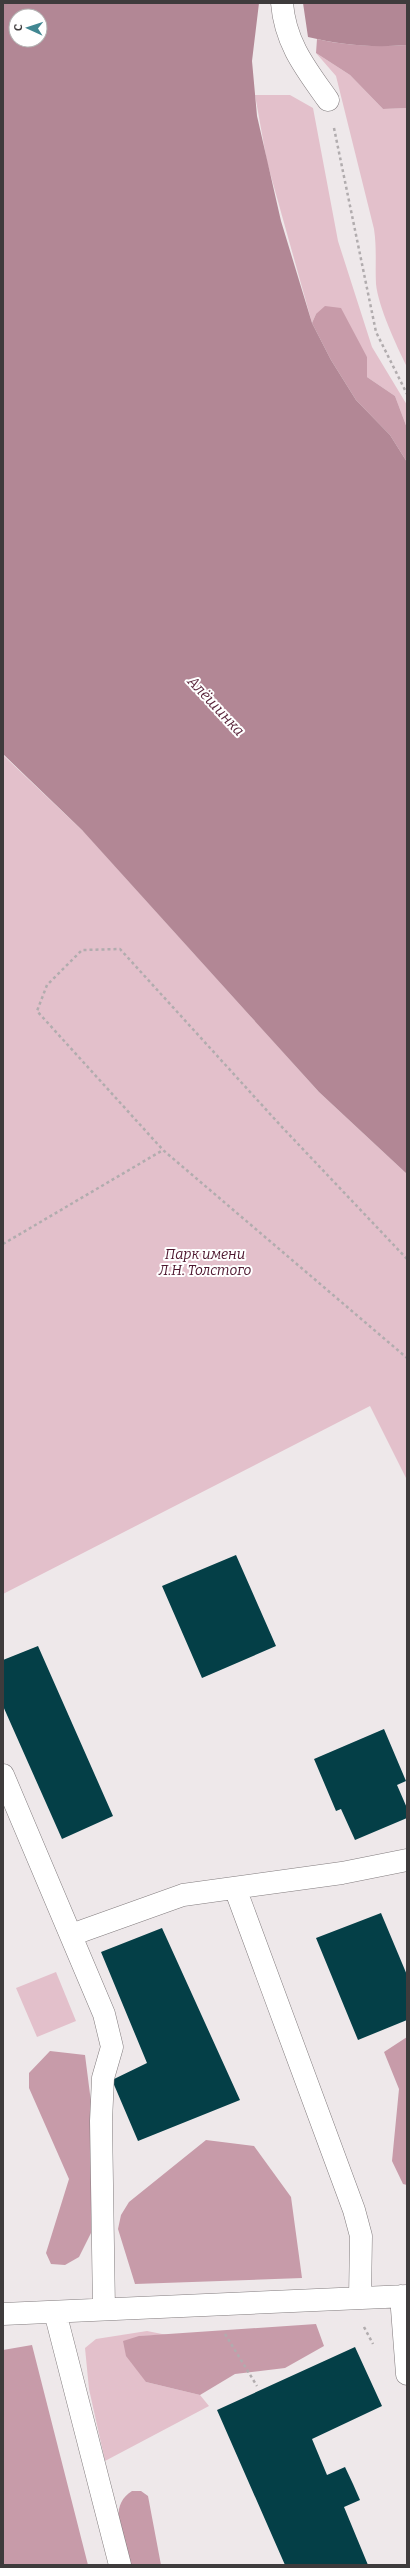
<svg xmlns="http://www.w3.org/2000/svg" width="410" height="2568" font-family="Bitter,serif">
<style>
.green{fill:#e3c0cb}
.forest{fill:#c79ba9}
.water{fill:#b28795;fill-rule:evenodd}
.building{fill:#043f47}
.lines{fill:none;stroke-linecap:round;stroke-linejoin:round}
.minor-casing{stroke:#827c7e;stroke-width:23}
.path{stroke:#b1acae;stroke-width:2.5;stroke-dasharray:3 3;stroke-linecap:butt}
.minor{stroke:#fff;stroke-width:22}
.labels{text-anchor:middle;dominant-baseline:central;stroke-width:4;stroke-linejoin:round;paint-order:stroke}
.park-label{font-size:14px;font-style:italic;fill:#4d162e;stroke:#fff}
.water-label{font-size:15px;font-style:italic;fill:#561f36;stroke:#fff}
</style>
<rect width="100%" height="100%" fill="#eee8ea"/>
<path class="green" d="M316,53L350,75L383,109L407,108V367C397,347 378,306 376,284C375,265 377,249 374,229L336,76Z
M255,95H290L313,108L338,241L372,347L407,405V428L395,396L367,377V357L316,314L312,323L267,162Z
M3,755L85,833L319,1092L407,1174V1480L370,1406L3,1594Z
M56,1972L76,2021L37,2037L16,1988Z
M147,2331L167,2335L139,2336L146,2382L200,2395L209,2406L105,2461L89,2389L85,2348L96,2339Z"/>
<path class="forest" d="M317,39C347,46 377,47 407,45V108L383,109L350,75L316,53Z
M325,306L341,308L367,357V377L395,396L407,428V462L390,435L356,400L331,360L312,323L316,314Z
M407,2037V2185L403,2184L392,2161L399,2089L384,2052Z
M50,2051L85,2055L91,2102V2233L79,2257L65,2265L51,2264L46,2253L69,2179L29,2088V2073Z
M206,2140L254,2146L291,2197L302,2278L135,2284L118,2229L121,2215L129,2202Z
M316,2324L324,2346L285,2368L235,2374L200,2395L146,2382L126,2356L123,2341L139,2336Z
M32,2345L88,2565H3V2350Z
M132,2491H141L148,2496L161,2565H131C124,2541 106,2507 132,2491Z"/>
<path class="water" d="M3,3H259L252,61L257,116L281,221L312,323L331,360L356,400L390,435L407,462V1174L319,1092L82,830L3,754ZM16,16H40V40H16Z
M303,3H407V45C373,48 341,45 308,37Z"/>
<path class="building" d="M236,1555L276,1646L202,1678L162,1586Z
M38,1646L113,1816L62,1839L3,1706V1660Z
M384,1729L406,1781L397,1785L407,1808V1818L355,1840L341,1809L336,1811L314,1759Z
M381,1913L407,1975V2020L358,2040L316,1938Z
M162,1928L240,2100L138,2141L112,2080L147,2063L101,1952Z
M355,2347L382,2406L312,2439L327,2475L345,2467L353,2484L360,2500L344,2507L368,2565H285L217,2410Z"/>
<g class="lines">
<g class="minor-casing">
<path id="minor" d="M282,3C285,43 306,69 328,100
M3,1775L104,2014L112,2047L103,2078L101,2121L104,2309
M235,1888L354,2210L361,2236L360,2298
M71,1935L183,1895L342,1873L407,1860
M401,2296L407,2374
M55,2312L120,2565
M3,2314L407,2296"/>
</g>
<path class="path" d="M334,128L376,332L407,394
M3,1244L163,1150
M407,1259L281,1126L120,949L82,950L47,985L37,1011L163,1150L407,1358
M364,2327L373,2344
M225,2334L257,2386"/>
<use href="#minor" class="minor"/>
</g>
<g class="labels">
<g class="park-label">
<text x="205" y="1254">Парк имени<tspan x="205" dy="16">Л.Н. Толстого</tspan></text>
</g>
<g class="water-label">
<text transform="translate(216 706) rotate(47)">Алёшинка</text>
</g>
</g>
<rect width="410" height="2568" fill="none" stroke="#3e3b3c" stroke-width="8"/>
<g transform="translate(28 28) rotate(273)"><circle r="19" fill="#ffffff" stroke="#b2b1b1"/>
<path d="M0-3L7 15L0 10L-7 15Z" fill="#418792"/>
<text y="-6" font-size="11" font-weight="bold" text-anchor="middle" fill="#3e3b3c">С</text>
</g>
</svg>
